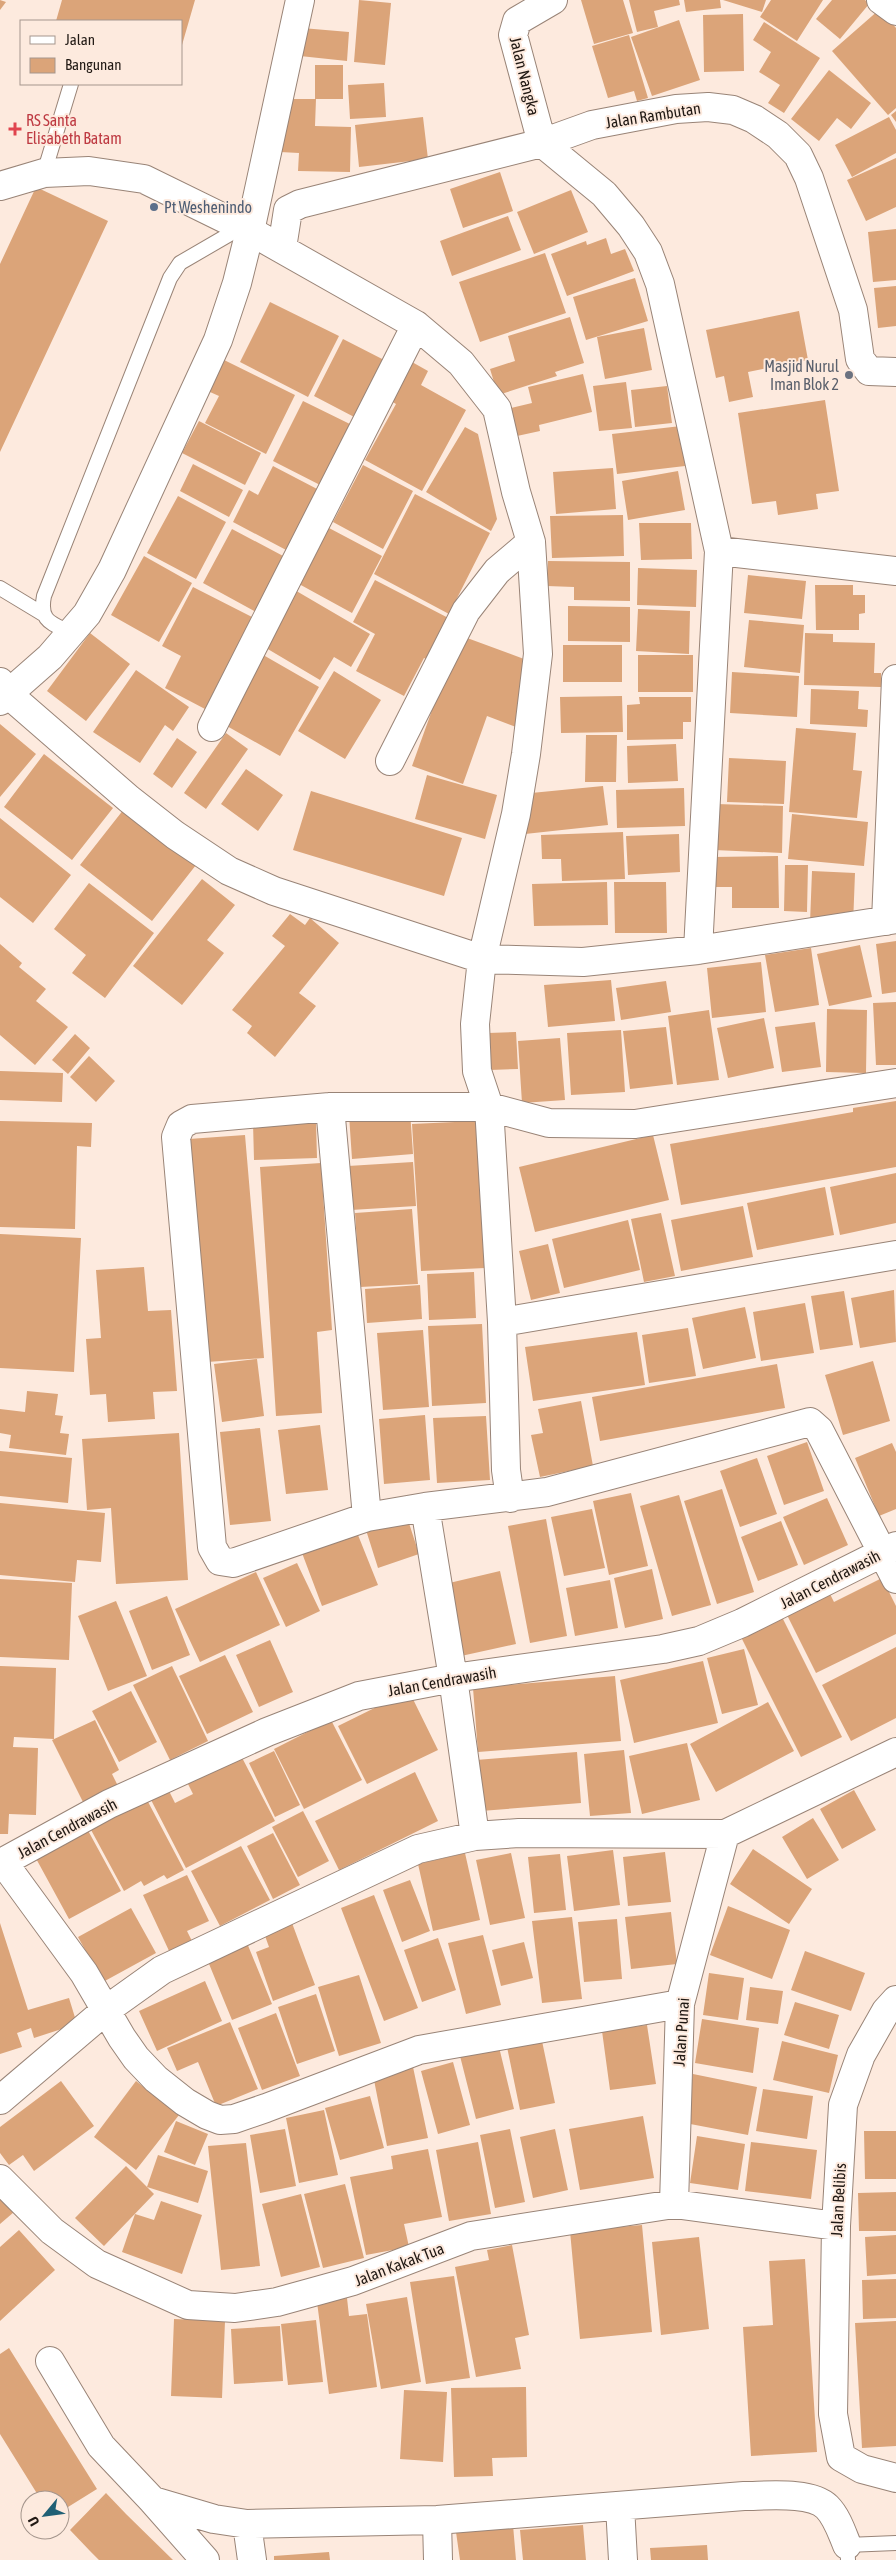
<svg xmlns="http://www.w3.org/2000/svg" width="896" height="2560" font-family="'Asap Condensed',sans-serif">
<style>
.building{fill:#dba479}
.lines{fill:none;stroke-linecap:round;stroke-linejoin:round}
.lane-casing{stroke:#998477;stroke-width:16}
.street-casing{stroke:#998477;stroke-width:30}
.secondary-casing{stroke:#998477;stroke-width:30}
.lane{stroke:#fff;stroke-width:14}
.street{stroke:#fff;stroke-width:28}
.secondary{stroke:#fff;stroke-width:28}
.health-dot{fill:#e0444e;stroke:#fdeade;stroke-width:2}
.service-dot{fill:#5c6f8a;stroke:#fdeade;stroke-width:2}
.worship-dot{fill:#6b7280;stroke:#fdeade;stroke-width:2}
.labels{text-anchor:middle;dominant-baseline:central;stroke-width:4;stroke-linejoin:round;paint-order:stroke}
.street-label{font-size:16px;fill:#211914;stroke:#fdeade}
.health-label{font-size:16px;fill:#be3a42;stroke:#fdeade;text-anchor:start}
.service-label{font-size:16px;fill:#4e5e75;stroke:#fdeade;text-anchor:start}
.worship-label{font-size:16px;fill:#5b616d;stroke:#fdeade;text-anchor:end}
</style>
<rect width="100%" height="100%" fill="#fdeade"/>
<path class="building" d="M0,0L6,2L0,10Z
M62,0H195L182,45L181,21H56Z
M359,0L391,3L385,65L354,62Z
M581,0H623L633,33L594,44Z
M629,0H679L680,5L654,11L658,27L637,32Z
M684,0H720L721,8L686,12Z
M723,0H766L762,12Z
M771,0H823L797,41L760,17Z
M832,0H865L869,4L840,39L816,19Z
M880,9L896,28V108L888,115L832,51Z
M743,14L744,71L704,72L703,15Z
M679,20L700,80L652,96L631,37Z
M764,22L820,58L784,113L768,103L780,85L759,72L771,52L753,40Z
M302,28L349,32L347,61L300,56Z
M629,35L648,98L637,101L634,91L608,98L592,46Z
M315,65H343V99H315Z
M829,70L871,103L851,129L837,118L819,141L791,119Z
M384,83L386,117L350,119L348,85Z
M282,99H316L315,126L351,127L350,172L298,171L299,153L280,152Z
M896,111V122L891,115Z
M423,117L428,159L359,167L355,125Z
M889,117L896,130V153L852,177L835,145Z
M896,158V207L866,221L847,180Z
M500,172L513,211L463,228L450,189Z
M36,187L108,221L0,452V264Z
M571,190L588,232L534,254L517,212Z
M508,216L521,250L452,276L440,241Z
M896,229V280L873,282L868,232Z
M606,238L611,254L625,249L634,271L567,296L551,254L586,241L587,245Z
M545,253L566,313L480,342L459,282Z
M635,278L648,321L586,340L573,297Z
M896,286V326L878,328L874,288Z
M270,302L339,336L308,397L240,362Z
M799,311L808,360L748,372L753,397L729,402L724,376L716,378L706,330Z
M570,317L584,363L555,372L557,376L498,395L490,369L515,361L508,336Z
M644,328L652,370L605,379L597,337Z
M343,339L388,362L358,419L314,396Z
M216,356L295,395L266,454L205,423L219,396L201,388Z
M412,362L428,371L421,385L466,410L422,491L365,460L396,404L391,401Z
M583,374L592,412L539,425L540,431L517,436L511,408L532,403L528,387Z
M626,382L632,428L599,431L593,386Z
M667,386L672,423L635,427L631,390Z
M825,400L839,491L816,494L818,509L778,515L776,501L752,504L738,413Z
M303,401L356,427L326,488L273,461Z
M199,421L261,453L245,485L182,453Z
M681,426L685,466L617,474L612,434Z
M465,427L478,434L497,519L491,531L426,492Z
M193,464L243,490L229,517L180,491Z
M363,465L413,491L383,549L333,522Z
M273,466L319,490L288,551L233,522L249,490L258,495Z
M613,468L616,509L556,514L553,472Z
M678,471L685,510L628,520L622,481Z
M415,494L490,533L449,614L374,574Z
M178,496L226,522L196,579L147,553Z
M623,515L624,556L552,558L550,516Z
M639,523H691L692,559L641,560Z
M329,528L382,556L352,613L299,584Z
M232,529L285,557L256,612L203,583Z
M144,556L192,583L159,642L111,615Z
M548,561L630,562V601L574,600V587L547,586Z
M638,568L697,570L696,607L637,605Z
M748,575L806,581L802,619L744,613Z
M375,580L458,623L436,664L424,658L404,696L356,671L375,634L353,622Z
M815,585H853V595H865V613L859,614V630H816Z
M193,587L252,617L205,709L165,688L181,656L162,646Z
M293,589L370,634L351,667L334,657L320,680L261,645Z
M568,606L630,607V642L568,641Z
M638,609L690,611L689,654L636,651Z
M749,620L804,625L800,673L744,667Z
M90,633L130,664L86,721L47,691Z
M805,633L833,634V642L875,643L874,673H881V687L804,685Z
M459,635L524,659L516,727L487,716L463,784L412,766Z
M563,645H622V682H563Z
M258,652L319,687L280,756L218,721Z
M638,655H693V692H638Z
M136,670L189,707L173,731L165,725L140,763L93,732Z
M334,671L381,700L345,759L298,731Z
M732,672L799,676L797,717L730,713Z
M811,689L859,691L858,709L868,710L867,727L810,724Z
M622,696L623,732L561,733L560,697Z
M639,697H691V722H683V739L627,740V705L640,704Z
M0,724L36,754L0,797Z
M796,728L856,733L853,770L862,771L857,818L789,812Z
M226,733L248,749L206,809L184,793Z
M586,735H617L616,782H585Z
M177,738L197,752L172,788L153,774Z
M676,744L678,781L628,783L627,746Z
M44,754L113,808L72,860L4,807Z
M729,758L786,761L784,804L727,802Z
M246,769L283,795L258,831L221,804Z
M427,775L497,795L485,839L415,819Z
M603,786L608,825L525,834L521,794Z
M684,788L685,826L617,828L616,790Z
M311,791L462,838L444,896L293,850Z
M716,804L783,806L782,853L714,850Z
M124,809L196,865L152,921L80,865Z
M792,814L868,822L864,866L788,859Z
M0,818L71,875L33,923L0,897Z
M623,832L625,879L562,881L561,859H542L541,835Z
M679,834L680,872L628,875L626,836Z
M778,856L779,908H732V887H713V857Z
M785,865H808L807,912L784,911Z
M812,871L855,873L853,925L810,923Z
M202,879L235,905L207,940L224,953L182,1005L133,966Z
M607,882L608,925L534,926L532,884Z
M614,882H666L667,933H615Z
M89,883L154,933L105,998L72,973L86,955L54,929Z
M290,914L305,925L310,918L339,943L299,993L316,1006L275,1057L247,1033L252,1026L232,1010L285,946L272,936Z
M896,941V992L882,994L876,944Z
M0,944L22,963L19,967L46,989L36,1001L68,1027L35,1065L0,1035Z
M860,945L872,997L829,1006L817,954Z
M811,948L819,1005L775,1012L765,955Z
M761,962L766,1012L712,1018L707,968Z
M611,980L615,1021L548,1027L544,985Z
M666,981L671,1012L621,1020L616,988Z
M896,1002V1065H876L873,1003Z
M827,1009L867,1010L866,1073L826,1072Z
M709,1010L719,1080L677,1085L668,1016Z
M764,1018L774,1068L728,1078L717,1028Z
M815,1022L821,1067L782,1072L775,1027Z
M666,1027L673,1084L630,1089L623,1031Z
M621,1030L625,1092L571,1095L567,1033Z
M516,1032L518,1069L490,1070L488,1033Z
M75,1034L90,1048L68,1074L52,1060Z
M560,1038L565,1100L522,1103L518,1041Z
M89,1056L115,1081L96,1102L70,1077Z
M0,1071L63,1073L62,1102L0,1100Z
M896,1101V1167L681,1205L670,1144L853,1112V1108Z
M410,1111L413,1154L352,1159L349,1115Z
M0,1121L92,1123L91,1147L77,1146L75,1229L0,1227Z
M476,1121L485,1268L421,1271L412,1124Z
M316,1122L317,1158L254,1160L253,1123Z
M245,1135L264,1358L207,1362L189,1139Z
M653,1135L669,1200L535,1232L519,1167Z
M413,1162L416,1206L351,1210L348,1166Z
M321,1163L332,1330L317,1332L322,1413L276,1416L260,1167Z
M896,1173V1223L840,1235L830,1187Z
M825,1187L834,1235L757,1250L747,1203Z
M743,1206L753,1257L681,1271L671,1220Z
M412,1209L418,1284L360,1287L355,1213Z
M661,1213L675,1276L644,1282L631,1219Z
M628,1220L640,1270L564,1288L552,1239Z
M0,1234L81,1238L74,1372L0,1368Z
M548,1244L560,1293L531,1300L519,1251Z
M144,1267L148,1311L171,1310L177,1391L153,1392L155,1419L108,1422L106,1394L90,1395L86,1339L101,1338L96,1270Z
M474,1272L476,1318L429,1320L427,1274Z
M420,1285L422,1319L367,1323L365,1289Z
M894,1290L896,1342L860,1348L851,1298Z
M844,1291L853,1345L820,1350L811,1296Z
M805,1303L814,1353L761,1361L753,1312Z
M745,1307L756,1358L703,1369L692,1318Z
M482,1324L486,1403L432,1406L428,1326Z
M688,1328L696,1376L649,1383L642,1335Z
M423,1330L429,1407L383,1410L377,1333Z
M637,1332L645,1385L533,1401L525,1347Z
M257,1359L264,1416L222,1422L214,1364Z
M873,1361L890,1421L843,1435L825,1375Z
M777,1364L785,1408L600,1441L592,1397Z
M27,1391L58,1394L55,1415L63,1416L60,1433L69,1434L66,1455L9,1448L11,1435L0,1433V1409L25,1412Z
M581,1401L593,1466L540,1477L531,1435L543,1433L538,1409Z
M425,1415L430,1480L384,1484L379,1419Z
M486,1416L490,1480L437,1483L433,1418Z
M320,1425L328,1490L286,1494L278,1430Z
M260,1428L271,1521L230,1525L220,1432Z
M179,1433L188,1580L116,1584L111,1508L87,1510L82,1439Z
M807,1442L824,1491L784,1505L767,1456Z
M892,1443L896,1452V1509L879,1516L855,1458Z
M0,1451L72,1458L68,1503L0,1496Z
M757,1458L777,1514L740,1527L720,1471Z
M722,1489L754,1592L717,1604L684,1501Z
M631,1493L648,1566L609,1575L593,1501Z
M679,1495L711,1605L672,1616L640,1506Z
M827,1498L848,1545L804,1565L783,1517Z
M0,1503L105,1513L101,1562L77,1560L75,1582L0,1575Z
M592,1509L605,1568L564,1576L551,1517Z
M407,1517L419,1554L378,1568L366,1530Z
M546,1519L567,1636L530,1643L508,1526Z
M781,1521L798,1565L758,1581L741,1537Z
M354,1525L378,1585L322,1606L299,1545Z
M297,1563L320,1611L286,1627L263,1578Z
M652,1569L663,1619L625,1628L614,1578Z
M500,1571L516,1644L461,1656L445,1584Z
M256,1572L280,1625L200,1662L175,1609Z
M882,1578L896,1606V1634L816,1673L786,1613L829,1592L834,1602Z
M0,1579L72,1583L69,1660L0,1657Z
M610,1580L618,1628L575,1636L566,1588Z
M167,1596L190,1655L152,1670L129,1611Z
M116,1601L147,1676L108,1691L78,1616Z
M780,1613L842,1737L801,1757L739,1633Z
M270,1640L293,1692L259,1707L236,1655Z
M896,1647V1718L851,1741L822,1685Z
M744,1649L758,1705L722,1714L707,1658Z
M225,1655L253,1712L207,1734L179,1676Z
M703,1661L718,1723L634,1743L620,1680Z
M0,1666L56,1668L54,1739L14,1737L13,1747L38,1748L36,1815L9,1814L8,1834H0Z
M172,1666L208,1741L170,1760L133,1685Z
M615,1676L621,1741L478,1752L473,1688Z
M131,1691L157,1742L119,1762L92,1711Z
M409,1691L438,1750L367,1784L338,1726Z
M768,1702L794,1751L716,1792L690,1744Z
M95,1720L119,1770L112,1774L118,1786L83,1802L52,1740Z
M331,1720L362,1780L304,1809L274,1749Z
M687,1743L700,1800L642,1814L629,1756Z
M237,1748L275,1821L186,1868L149,1796L167,1787L175,1803L193,1794L184,1776Z
M624,1750L631,1813L590,1816L584,1754Z
M274,1751L300,1805L275,1817L249,1763Z
M577,1752L581,1803L481,1811L476,1760Z
M415,1772L438,1821L339,1870L315,1821Z
M854,1790L876,1830L842,1849L820,1809Z
M146,1798L184,1870L167,1879L164,1875L144,1886L141,1881L124,1891L90,1828Z
M303,1811L329,1861L298,1877L272,1827Z
M813,1818L839,1860L807,1879L782,1837Z
M85,1825L121,1891L69,1919L33,1853Z
M273,1833L300,1885L273,1899L247,1846Z
M241,1846L270,1900L220,1926L191,1871Z
M753,1849L812,1889L789,1924L730,1884Z
M613,1850L620,1905L574,1911L567,1856Z
M665,1852L671,1902L628,1906L623,1857Z
M465,1853L480,1920L433,1931L418,1864Z
M511,1853L525,1918L490,1925L476,1860Z
M560,1854L566,1910L534,1913L528,1857Z
M187,1875L209,1921L187,1931L193,1943L170,1953L143,1895Z
M410,1880L430,1931L402,1942L383,1890Z
M374,1895L418,2008L384,2021L341,1908Z
M728,1906L790,1930L772,1979L710,1955Z
M131,1908L156,1953L103,1982L78,1937Z
M671,1912L677,1964L631,1969L625,1917Z
M572,1917L582,1999L542,2003L532,1921Z
M617,1919L622,1979L584,1982L578,1922Z
M0,1923L28,2010L69,1998L77,2024L34,2038L31,2028L17,2033L22,2047L0,2054Z
M292,1923L315,1985L273,2001L256,1952L269,1947L264,1933Z
M483,1935L501,2005L466,2014L448,1943Z
M438,1938L456,1990L422,2002L404,1950Z
M524,1942L533,1978L501,1986L492,1950Z
M247,1943L272,2004L232,2020L207,1959Z
M805,1951L865,1973L851,2011L791,1990Z
M709,1973L744,1978L738,2020L703,2015Z
M359,1975L381,2043L339,2056L318,1987Z
M205,1981L222,2021L157,2051L139,2011Z
M750,1987L783,1991L778,2024L746,2020Z
M316,1994L335,2051L297,2064L278,2007Z
M795,2002L839,2015L829,2049L784,2035Z
M276,2013L300,2076L262,2090L238,2028Z
M702,2019L759,2028L753,2073L695,2063Z
M230,2022L258,2089L216,2106L198,2062L177,2071L167,2048Z
M647,2025L656,2084L610,2090L602,2031Z
M542,2041L555,2103L520,2110L507,2047Z
M782,2041L838,2055L829,2093L773,2080Z
M499,2047L514,2109L476,2119L460,2056Z
M453,2062L470,2125L438,2134L421,2071Z
M413,2067L428,2138L387,2146L373,2075Z
M693,2074L757,2087L748,2135L685,2123Z
M61,2081L94,2126L34,2171L23,2155L9,2165L0,2153V2127Z
M136,2081L179,2115L136,2170L94,2137Z
M763,2089L813,2096L807,2139L756,2131Z
M370,2096L384,2148L340,2160L325,2108Z
M324,2110L338,2175L299,2183L286,2118Z
M643,2116L654,2178L580,2190L569,2129Z
M176,2121L208,2134L195,2165L164,2152Z
M285,2129L296,2186L260,2193L250,2135Z
M510,2129L525,2202L495,2208L480,2135Z
M555,2129L568,2190L533,2198L520,2137Z
M864,2131H896V2179H865Z
M697,2136L745,2144L738,2190L690,2183Z
M478,2142L491,2214L449,2221L436,2150Z
M751,2142L817,2150L811,2199L745,2191Z
M246,2143L260,2266L221,2270L208,2146Z
M428,2149L442,2217L404,2224L409,2247L366,2255L350,2177L393,2169L391,2156Z
M158,2155L208,2171L198,2203L147,2187Z
M126,2166L154,2194L104,2246L75,2218Z
M345,2184L364,2258L323,2268L304,2194Z
M896,2192V2231H859L858,2193Z
M301,2194L320,2267L281,2277L262,2204Z
M0,2197L14,2212L0,2224Z
M161,2201L202,2215L182,2274L122,2252L135,2214L154,2220Z
M642,2225L652,2332L580,2339L570,2231Z
M19,2230L55,2270L0,2321V2247Z
M896,2235V2274L867,2276L865,2237Z
M699,2237L709,2329L661,2335L652,2242Z
M512,2245L529,2335L515,2338L521,2369L476,2377L455,2267L489,2260L487,2250Z
M805,2259L817,2452L751,2456L743,2327L773,2325L769,2261Z
M454,2276L470,2378L426,2384L410,2282Z
M896,2279V2318L863,2319L862,2280Z
M407,2297L421,2382L381,2389L366,2304Z
M347,2298L349,2316L367,2314L377,2387L329,2394L317,2302Z
M174,2319L225,2321L222,2398L171,2396Z
M316,2320L323,2382L288,2385L281,2324Z
M896,2321V2446L862,2448L855,2323Z
M280,2326L283,2381L234,2384L231,2329Z
M9,2348L97,2489L60,2512V2500H41L0,2434V2354Z
M526,2387L527,2457L492,2458L493,2476L454,2477L451,2388Z
M404,2390L447,2392L443,2462L400,2459Z
M106,2493L126,2514L173,2560H99L90,2551L70,2530Z
M513,2525L516,2560H460L456,2532Z
M583,2525L586,2560H523L520,2530Z
M707,2545L708,2560H651L650,2548Z
M329,2552L330,2560H274V2556Z"/>
<g class="lines">
<g class="lane-casing">
<path id="lane" d="M44,173L71,84
M0,588L43,614
M71,633C52,623 39,622 44,596L170,278L180,263L242,227
M848,2560L847,2545L896,2543"/>
</g>
<g class="street-casing">
<path id="street" d="M881,0L896,11
M542,143L604,194L631,226L648,252L660,284L719,551L698,950
M542,143L513,35L517,21L553,0
M0,186L44,173L89,171L144,179L250,231L416,325L461,363L497,409L516,492L531,542L538,654L526,754L516,814L482,959L475,1024L477,1071L489,1107L502,1322L506,1470L510,1498
M282,248L288,210L300,204L542,143L592,125L676,109L708,107L733,110L754,119L778,135L798,155L809,178L853,310L860,359L869,371L896,372
M719,551L896,571
M0,682L16,701L129,799L175,835L229,871L274,891L482,959L583,962L698,950L896,919
M212,727L416,325
M390,761L466,611L497,571L531,542
M886,921L896,679
M896,1083L635,1124L549,1123L489,1107H330L192,1119L181,1125L176,1137L212,1547L220,1561L233,1563L367,1517L425,1507L547,1492L810,1422L819,1430L896,1579
M330,1107L367,1517
M502,1322L896,1255
M425,1507L453,1678L475,1836
M3,1862L109,1804L267,1732L359,1696L453,1678L663,1649L699,1641L742,1623L896,1546
M0,1863L3,1862L84,1973L122,2038L136,2058L156,2079L185,2102L207,2115L220,2120L234,2119L266,2108L419,2050L680,2004
M896,2000L886,2011L861,2055L843,2105L836,2226L833,2414L841,2457L862,2469L896,2478
M0,2100L106,2010L162,1970L418,1849L475,1836L519,1833L725,1834L896,1752
M0,2179L52,2231L97,2264L188,2305L235,2308L277,2302L353,2281L471,2236L674,2204L836,2226
M674,2204L680,2004L725,1834
M50,2361L101,2446L153,2501L214,2519L247,2524L437,2520L744,2496C766,2496 811,2491 827,2507C837,2517 842,2533 847,2545
M153,2501L205,2560
M620,2506L623,2560
M437,2520L438,2560
M247,2524L252,2560"/>
</g>
<g class="secondary-casing">
<path id="secondary" d="M0,701L50,657L87,614L112,570L218,340L237,283L250,231L300,0"/>
</g>
<use href="#lane" class="lane"/>
<use href="#street" class="street"/>
<use href="#secondary" class="secondary"/>
</g>
<path class="health-dot" d="M12.5 121.5h5v5h5v5h-5v5h-5v-5h-5v-5h5z"/>
<circle class="service-dot" cx="154" cy="207" r="5"/>
<circle class="worship-dot" cx="849" cy="375" r="5"/>
<g class="labels">
<g class="street-label">
<text transform="translate(525 76) rotate(76)">Jalan Nangka</text>
<text transform="translate(653 115) rotate(-9)">Jalan Rambutan</text>
<text transform="translate(830 1579) rotate(-27)">Jalan Cendrawasih</text>
<text transform="translate(442 1681) rotate(-10)">Jalan Cendrawasih</text>
<text transform="translate(67 1828) rotate(-28)">Jalan Cendrawasih</text>
<text transform="translate(681 2032) rotate(-86)">Jalan Punai</text>
<text transform="translate(838 2200) rotate(-87)">Jalan Belibis</text>
<text transform="translate(399 2264) rotate(-21)">Jalan Kakak Tua</text>
</g>
<g class="health-label">
<text x="26" y="120">RS Santa<tspan x="26" dy="18">Elisabeth Batam</tspan></text>
</g>
<g class="service-label">
<text x="164" y="207">Pt Weshenindo</text>
</g>
<g class="worship-label">
<text x="839" y="366">Masjid Nurul<tspan x="839" dy="18">Iman Blok 2</tspan></text>
</g>
</g>
<rect x="20" y="20" width="162" height="65" fill="#fdeade" stroke="#a5968d"/>
<rect x="30" y="36" width="25" height="8" fill="#ffffff" stroke="#a5968d"/>
<text x="65" y="45" font-size="15" fill="#211914">Jalan</text>
<rect x="30" y="58" width="25" height="15" fill="#dba479" stroke="#a5968d"/>
<text x="65" y="70" font-size="15" fill="#211914">Bangunan</text>
<g transform="translate(45 2515) rotate(241)"><circle r="24" fill="#fdeade" stroke="#a5968d"/>
<path d="M0-4L9 19L0 12L-9 19Z" fill="#206075"/>
<text y="-8" font-size="14" font-weight="bold" text-anchor="middle" fill="#211914">U</text>
</g>
</svg>
